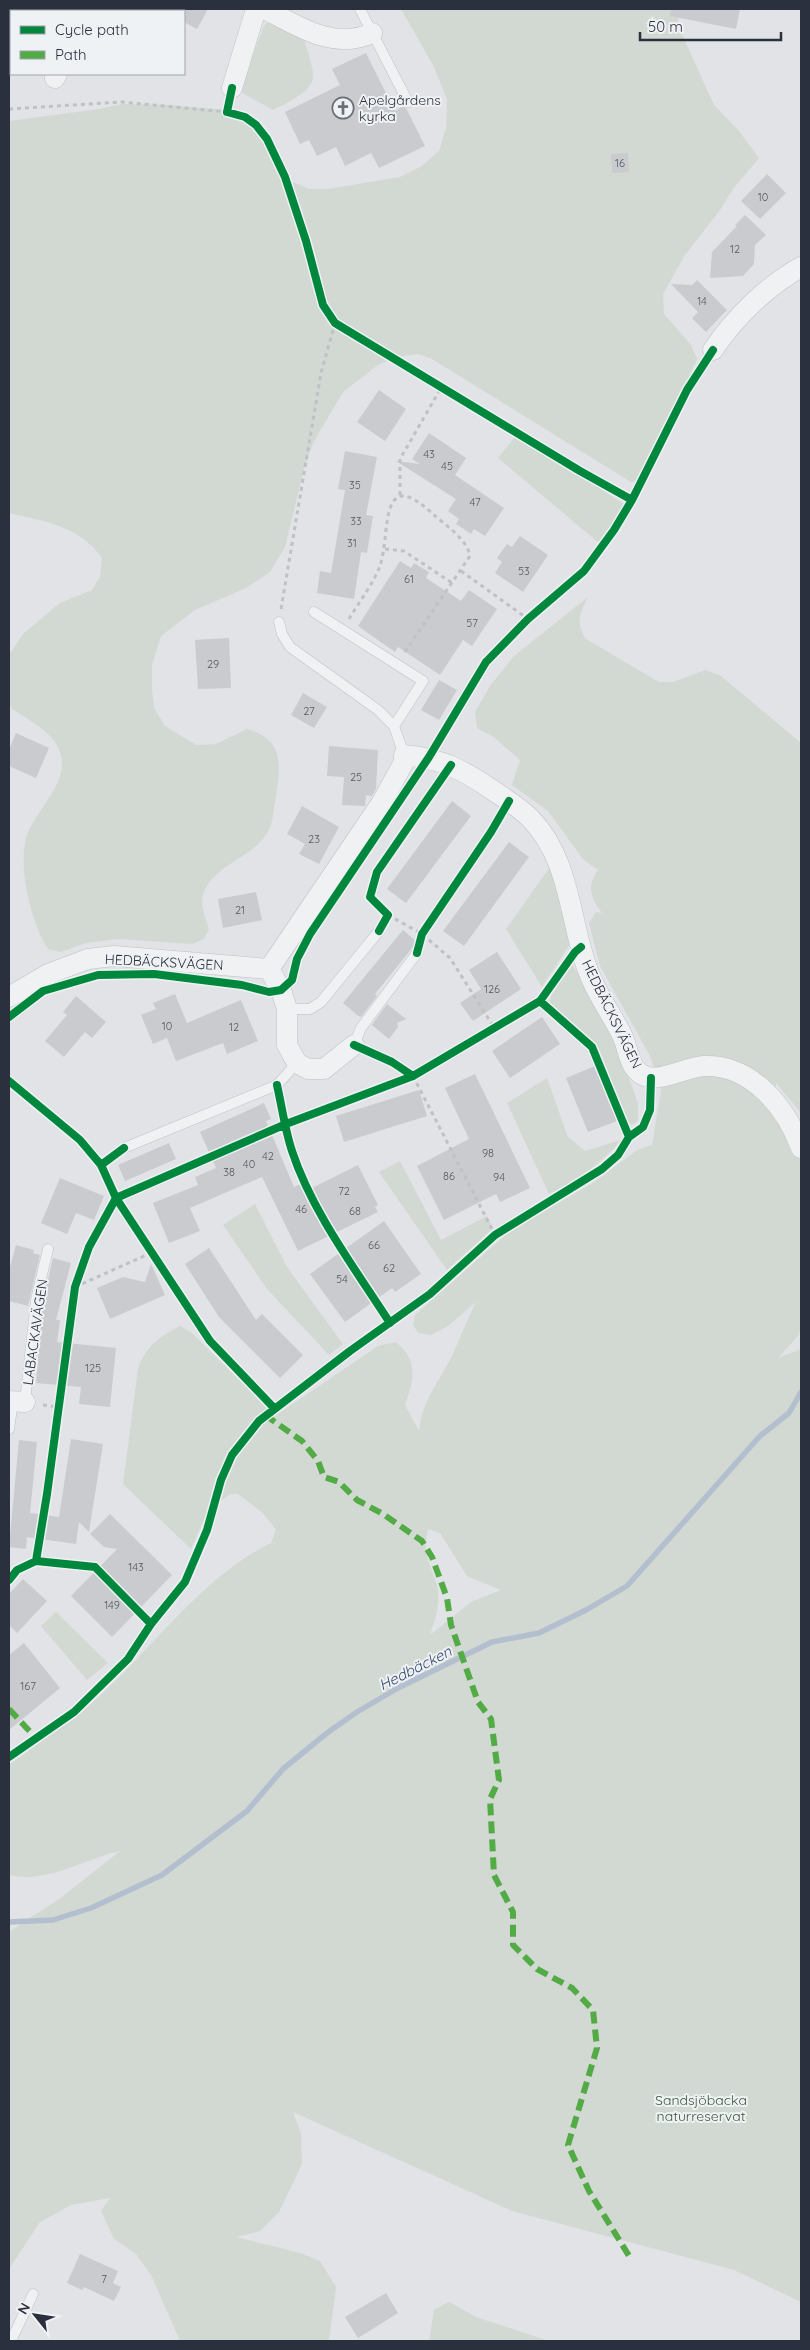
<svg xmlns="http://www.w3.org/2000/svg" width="810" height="2350" font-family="Quicksand,sans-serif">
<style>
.green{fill:#d2d9d2;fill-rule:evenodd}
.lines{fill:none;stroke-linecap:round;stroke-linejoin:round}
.stream{stroke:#b3bfce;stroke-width:5.5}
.building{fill:#cacbce}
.lane-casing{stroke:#c0c1c4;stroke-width:11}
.street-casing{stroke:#c0c1c4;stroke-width:21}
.path{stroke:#bfc1c4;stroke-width:3;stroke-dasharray:4 4;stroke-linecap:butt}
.lane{stroke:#f0f1f3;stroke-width:10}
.street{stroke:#f0f1f3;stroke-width:20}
.quiet{stroke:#53ab46;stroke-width:6;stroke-dasharray:12 6;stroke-linecap:butt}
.cycleway-casing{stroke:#eff2f5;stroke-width:11}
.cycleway{stroke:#00873e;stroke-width:8}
.labels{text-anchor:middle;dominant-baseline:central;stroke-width:4;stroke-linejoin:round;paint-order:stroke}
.number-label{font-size:11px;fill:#535862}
.poi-label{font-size:14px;fill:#2a303d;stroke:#eff2f5;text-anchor:start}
.street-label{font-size:14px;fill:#2a303d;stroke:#eff2f5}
.park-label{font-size:14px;fill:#3d5739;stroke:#eff2f5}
.water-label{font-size:15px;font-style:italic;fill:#394d6d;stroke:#eff2f5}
</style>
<rect width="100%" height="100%" fill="#e1e3e6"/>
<path class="green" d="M401,9H677L680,30L714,105L739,131L759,158L733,189L720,210L685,255L663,294L664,314L691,345L697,359L648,469L641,480L631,482L432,359L418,354L397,357L378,365L343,392L313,443L304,469L285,547L270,572L246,588L195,610L161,636L152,665V689L154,708L165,726L196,745L216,744L247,729C287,740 280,769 275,803C272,819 273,828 261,841C244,860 211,868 203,895C200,906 206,919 209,929L204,939L192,944L117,939L86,943L61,952L48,949C31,923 15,860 29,830C37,814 49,800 57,784C75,745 41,727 12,709L9,703V655L23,634L60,603L92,590L100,577L102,558C80,526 44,521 9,513V121L99,109L122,104L167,105L226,110L251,120L263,128L286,176L293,182L309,189H328L400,177L422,166L439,151L446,128L447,99L433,65Z
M271,19L301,29C316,82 326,83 273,110L239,91L264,26Z
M518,433L628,507L600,544L498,458Z
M588,597C580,613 575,623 586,639L659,682H673L705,670L721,676L801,743V1113L776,1083L773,1105L801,1155V1328L798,1336L778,1358L801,1349V2302L734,2270L512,2211L293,2112L301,2133L302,2164L279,2212L260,2231L236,2237L300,2253L320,2261L336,2287L329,2341H180L151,2275L136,2254L114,2239L101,2211L110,2198L71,2205L40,2222L9,2269V1932L62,1897L120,1851C84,1859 48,1884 9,1875V1765C37,1744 67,1724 94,1701C153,1649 200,1578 271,1543L276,1530L263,1513L238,1494H230L208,1510L191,1549L123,1484L138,1369C145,1347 160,1336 180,1326L192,1333L275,1416L378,1346L396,1342C419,1361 414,1380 405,1405L419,1431C422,1402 439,1381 452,1356C460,1338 467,1320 476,1302L448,1326L431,1335L418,1333L413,1325L415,1315L511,1230L593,1183L637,1150L652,1145L661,1090L650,1056L600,966L589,923L596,912L602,913C591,898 586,887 598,870L583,859L548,811L512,785L520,760L494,737L477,728L475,712L490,686L514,656ZM428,1529L440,1533L467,1576L501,1590L471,1602L430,1635C435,1619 441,1604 437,1586C430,1560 422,1557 428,1529Z
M552,864L572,941L542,987L506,929Z
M571,964L582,978L617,1045L638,1103V1121L632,1125L626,1120L598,1047L549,1003L552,993Z
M547,1078L568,1137L585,1151L621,1140C601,1164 577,1180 549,1194L507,1103Z
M400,1161L441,1240L487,1216L493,1228L447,1270L379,1172Z
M255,1204L287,1267L343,1344L329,1355L267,1289L223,1225Z
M56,1612L108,1663L87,1680L41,1626Z
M449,2302L476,2317L549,2341H429L434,2310Z"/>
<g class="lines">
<path class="stream" d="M9,1922L53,1920L91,1908L162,1875L247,1811L283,1769L327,1733L357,1712L398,1688L492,1642L539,1633L586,1610L627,1586L760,1436L789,1413L801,1392"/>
</g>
<path class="building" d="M184,9H208L197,29L184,22Z
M671,9H740L736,29L670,16Z
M366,53L395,111L403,106L406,108L425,146L379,168L371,153L345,166L336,147L317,156L309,140L300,144L285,112L340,85L332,69Z
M628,153L629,172L612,173L611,154Z
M767,174L786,193L760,219L741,201Z
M745,215L766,235L755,245L754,264L743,276L710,278L712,252L737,226L735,225Z
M697,280L727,310L706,332L692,318L698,312L671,284L692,285Z
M379,390L406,409L385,441L357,422Z
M429,433L466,458L455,475L504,508L485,536L474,529L471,534L456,524L459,519L448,511L456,499L396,461L420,464L412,459Z
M345,451L377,457L366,515L373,516L367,553L361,552L354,599L317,593L320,571L331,573L345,490L338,489Z
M520,536L548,555L523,592L495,573L502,562L497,558L507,544L512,547Z
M400,561L411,568L414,563L429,572L426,578L461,601L469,590L497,609L472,646L463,640L440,675L398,647L395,652L358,626Z
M229,638L231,688L198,689L195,640Z
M439,680L457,690L439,720L421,710Z
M303,693L327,707L314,728L291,715Z
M16,733L49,748L36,778L9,766V750Z
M329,746L378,750L376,789L372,796L366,795L365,806L342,805L344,777L327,776Z
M452,801L471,816L406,903L387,889Z
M302,806L339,827L319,864L299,854L305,844L287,834Z
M509,842L529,857L464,946L443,931Z
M256,892L262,920L223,928L218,899Z
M403,930L417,942L375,994L377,996L361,1017L357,1015L343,1003Z
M497,952L521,989L473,1021L460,1003L481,989L469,970Z
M175,994L187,1023L241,1000L258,1041L227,1054L223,1043L176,1061L167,1038L153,1044L141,1015L156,1009L153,1003Z
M76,996L106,1022L92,1038L85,1032L64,1057L45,1041L67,1015L63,1012Z
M387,1004L406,1019L397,1023L398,1027L389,1039L372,1025Z
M542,1017L560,1044L510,1078L492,1051Z
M595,1066L617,1121L588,1132L566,1078Z
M475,1074L530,1188L500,1202L496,1194L444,1220L417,1166L469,1139L445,1088Z
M419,1090L427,1116L344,1142L336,1116Z
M264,1103L271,1119L266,1121L294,1187L301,1184L304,1192L358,1165L378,1205L375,1207L378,1212L298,1251L262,1177L190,1208L200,1231L169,1243L153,1203L198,1185L195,1177L216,1168L200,1132Z
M169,1143L176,1159L125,1181L118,1165Z
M60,1178L104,1196L94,1220L76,1213L67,1234L41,1223Z
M384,1221L421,1274L395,1292L392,1288L345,1322L310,1274Z
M16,1245L34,1250L33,1253L40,1255L28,1306L9,1301V1271Z
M209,1248L256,1320L262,1314L303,1355L280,1378L219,1317L185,1264Z
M53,1258L71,1263L56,1320H60L57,1342L116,1348L110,1407L79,1404L81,1387L36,1383L43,1301Z
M151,1264L165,1295L110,1319L97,1288L123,1277L145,1282Z
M71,1439L103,1444L89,1532L79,1522L76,1544L27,1537L26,1549L9,1547L19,1440L37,1442L30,1513L59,1517Z
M110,1514L172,1575L112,1637L71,1596L117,1549L104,1547L90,1534Z
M23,1579L47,1601L17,1633L9,1625V1594Z
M24,1643L60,1688L9,1730V1655Z
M80,2254L118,2271L113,2283L121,2287L114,2301L84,2287L82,2290L67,2283Z
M386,2293L398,2313L358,2338L345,2317Z"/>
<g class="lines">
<g class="lane-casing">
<path id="lane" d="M360,9L408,102
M314,612L423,681L394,726
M279,622L282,634L290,647L378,710L394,726L404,755
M287,1009H310L321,1002L379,931
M354,1045L361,1028L417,953
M124,1148L277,1085L297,1063
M25,1402L36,1300L48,1249
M9,1429L13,1401
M11,2341L33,2294"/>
</g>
<g class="street-casing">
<path id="street" d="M265,9C298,26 334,51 372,33
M79,11L80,9
M55,78L57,74
M232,88L256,9
M713,350C734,318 767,286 801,267
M269,969L281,990L287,1009V1045L297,1063L308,1069H324L354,1045
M9,997L48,974L88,959L114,956L269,969L382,802L404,762V755C439,758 462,769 491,789C504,798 519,807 530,818C570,859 569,917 587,968C595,992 611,1013 622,1035C627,1045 628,1058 634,1067C650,1091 682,1067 704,1066C751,1064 786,1107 801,1148
M9,1401L25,1402"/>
</g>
<path class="path" d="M9,109L122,102L227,112
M400,495V459L441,388
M385,549L404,551L452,583
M461,571L528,619
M281,609L321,373L335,323
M349,619C359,602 373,584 380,566C391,533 378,463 433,514C445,525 467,539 470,556L404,653
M388,915L422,934L450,958L495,1029
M413,1076L495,1235
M75,1287L153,1252
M43,1405L58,1407"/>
<use href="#lane" class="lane"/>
<use href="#street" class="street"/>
<path class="quiet" d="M265,1415L302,1441L318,1461L324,1477L339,1482L357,1500L383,1514L422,1541L432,1557L447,1598L451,1625L478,1702L491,1719L499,1780L490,1799L494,1875L513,1912V1945L537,1969L572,1988L593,2010L597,2048L568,2145L589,2191L631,2259
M9,1709L35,1737"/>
<g class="cycleway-casing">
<path id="cycleway" d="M232,88L227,112L245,117L256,125L267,139L285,177L306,241L323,305L335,323L580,471L632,500
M379,931L388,915L370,897L377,872L451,765
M417,953L422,934L491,832L509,801
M540,1001L592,1047L629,1137
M9,1017L43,991L98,975L154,974L242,985L269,992L281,990L292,980L297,959L310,934L429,757L486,662L528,619L584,571L614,530L632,500L687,390L713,350
M354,1045L392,1062L413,1076
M9,1081L80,1140L101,1165
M277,1085C282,1107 285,1130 292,1151C312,1212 356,1270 390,1323
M124,1148L101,1165L116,1198L210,1341L274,1408
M36,1561L47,1494L75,1287L89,1247L116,1198L286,1124L413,1076L540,1001L575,952L581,947
M9,1580L17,1570L36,1561L95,1567L151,1624
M9,1757L74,1712L128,1659L151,1624L185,1582L207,1530L221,1480L232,1455L259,1421L350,1351L430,1294L495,1235L602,1169L618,1155L629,1137L643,1127L650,1110L651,1078"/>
</g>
<use href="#cycleway" class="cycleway"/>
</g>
<defs>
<g id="church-ring" transform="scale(1.125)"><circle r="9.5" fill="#eff2f5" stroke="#6a6f78" stroke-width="1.5"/><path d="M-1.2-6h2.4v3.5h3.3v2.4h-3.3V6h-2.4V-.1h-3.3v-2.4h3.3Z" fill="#6a6f78"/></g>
</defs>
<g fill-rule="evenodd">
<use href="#church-ring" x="343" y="108"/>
</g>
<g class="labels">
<g class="number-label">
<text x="620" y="163">16</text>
<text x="763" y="197">10</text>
<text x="735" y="249">12</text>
<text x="702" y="301">14</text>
<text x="429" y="454">43</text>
<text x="447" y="466">45</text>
<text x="355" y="485">35</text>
<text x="475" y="502">47</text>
<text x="356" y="521">33</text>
<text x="352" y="543">31</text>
<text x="524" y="571">53</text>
<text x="409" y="579">61</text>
<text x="472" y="623">57</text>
<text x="213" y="664">29</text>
<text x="309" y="711">27</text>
<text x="356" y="777">25</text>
<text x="314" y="839">23</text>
<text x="240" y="910">21</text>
<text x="492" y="989">126</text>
<text x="167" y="1026">10</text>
<text x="234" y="1027">12</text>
<text x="488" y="1153">98</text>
<text x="268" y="1156">42</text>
<text x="249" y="1164">40</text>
<text x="229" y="1172">38</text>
<text x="449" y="1176">86</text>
<text x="499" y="1177">94</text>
<text x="344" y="1191">72</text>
<text x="301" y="1209">46</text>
<text x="355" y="1211">68</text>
<text x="374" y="1245">66</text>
<text x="389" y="1268">62</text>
<text x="342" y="1279">54</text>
<text x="93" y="1368">125</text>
<text x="136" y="1567">143</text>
<text x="112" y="1605">149</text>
<text x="28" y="1686">167</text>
<text x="104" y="2279">7</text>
</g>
<g class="poi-label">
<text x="359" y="100">Apelgårdens<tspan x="359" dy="16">kyrka</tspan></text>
</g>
<g class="street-label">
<text transform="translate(164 962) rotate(3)">HEDBÄCKSVÄGEN</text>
<text transform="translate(612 1014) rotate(64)">HEDBÄCKSVÄGEN</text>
<text transform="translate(35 1332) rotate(-82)">LABACKAVÄGEN</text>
</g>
<g class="park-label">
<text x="701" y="2100">Sandsjöbacka<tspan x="701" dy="16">naturreservat</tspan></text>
</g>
<g class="water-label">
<text transform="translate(415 1668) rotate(-27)">Hedbäcken</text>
</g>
</g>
<rect width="810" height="2350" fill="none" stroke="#2a303d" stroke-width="20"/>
<rect x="10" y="10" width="175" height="65" fill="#eff2f5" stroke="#a0a4ab"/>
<rect x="20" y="26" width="25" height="8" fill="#00873e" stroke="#a0a4ab"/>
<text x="55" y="35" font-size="15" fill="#2a303d">Cycle path</text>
<rect x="20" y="51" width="25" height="8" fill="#53ab46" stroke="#a0a4ab"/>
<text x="55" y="60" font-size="15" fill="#2a303d">Path</text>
<g transform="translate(35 2315) rotate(300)" stroke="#eff2f5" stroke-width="4" paint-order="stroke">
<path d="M0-4L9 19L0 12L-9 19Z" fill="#2a303d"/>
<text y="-8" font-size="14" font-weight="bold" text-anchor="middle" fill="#2a303d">N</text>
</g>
<path d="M640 32v8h141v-8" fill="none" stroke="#2a303d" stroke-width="2.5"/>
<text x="648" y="32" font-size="15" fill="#2a303d" stroke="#eff2f5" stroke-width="4" paint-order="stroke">50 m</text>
</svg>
